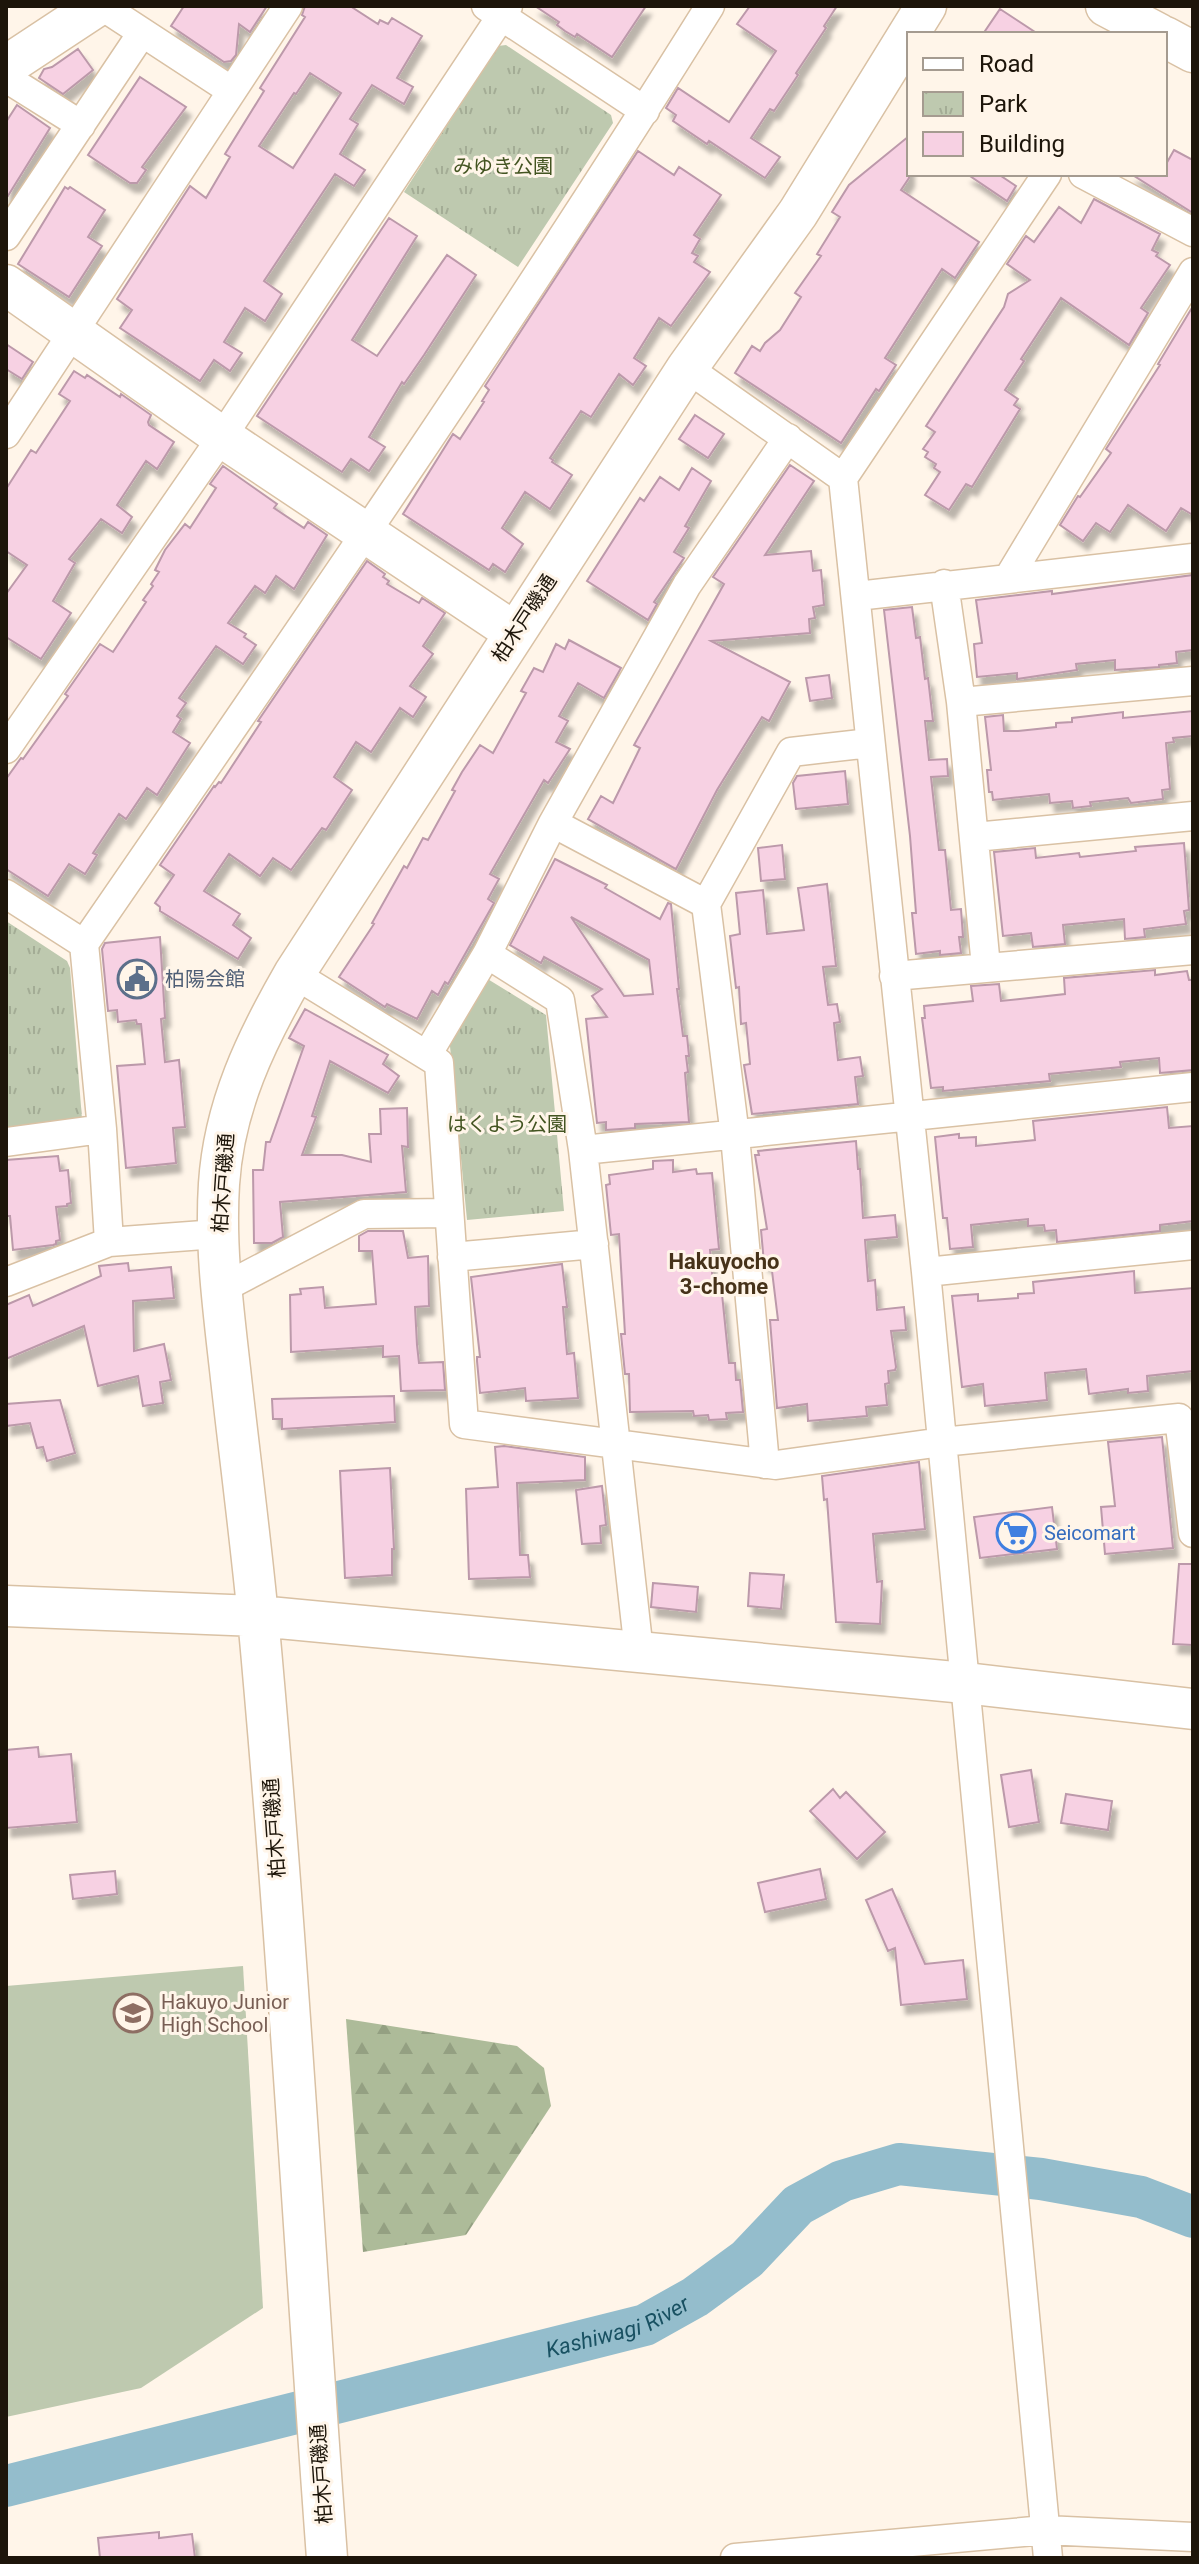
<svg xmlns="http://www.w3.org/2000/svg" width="1199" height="2564" font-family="Roboto,'Noto Sans JP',sans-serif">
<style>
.grass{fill:#bec9af}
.forest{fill:url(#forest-firs)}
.park{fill:url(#park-tufts)}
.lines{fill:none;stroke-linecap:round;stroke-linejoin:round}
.river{stroke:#94bdcc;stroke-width:42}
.building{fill:#f7d1e3;stroke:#bc99aa;stroke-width:2;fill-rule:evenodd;filter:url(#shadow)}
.street-casing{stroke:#d9c1a4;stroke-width:31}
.secondary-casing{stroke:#d9c1a4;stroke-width:43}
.street{stroke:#fff;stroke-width:28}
.secondary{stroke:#fff;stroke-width:40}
.labels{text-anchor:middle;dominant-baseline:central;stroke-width:6;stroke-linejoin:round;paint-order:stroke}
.park-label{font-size:20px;fill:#435421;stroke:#fff5e9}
.street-label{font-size:20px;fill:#1d150a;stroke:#fff5e9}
.service-label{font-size:20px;fill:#4e5e75;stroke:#fff5e9;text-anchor:start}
.shop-label{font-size:20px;fill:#366cbe;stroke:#fff5e9;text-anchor:start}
.education-label{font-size:20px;fill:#785e54;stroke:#fff5e9;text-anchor:start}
.neighbourhood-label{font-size:22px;font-weight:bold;fill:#463219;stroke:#fff5e9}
.water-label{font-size:22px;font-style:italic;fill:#195162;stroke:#fff5e9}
</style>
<defs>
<pattern id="forest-firs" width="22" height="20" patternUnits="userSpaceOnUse" patternTransform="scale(2)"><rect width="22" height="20" fill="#adbb99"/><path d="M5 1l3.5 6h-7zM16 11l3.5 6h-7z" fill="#94a082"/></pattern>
<pattern id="park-tufts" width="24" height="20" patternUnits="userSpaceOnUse" patternTransform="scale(2)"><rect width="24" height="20" fill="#bec9af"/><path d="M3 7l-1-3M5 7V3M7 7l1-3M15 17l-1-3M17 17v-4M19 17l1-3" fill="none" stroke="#a3ac95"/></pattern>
<filter id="shadow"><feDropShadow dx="5" dy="9" stdDeviation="2" flood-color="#0004"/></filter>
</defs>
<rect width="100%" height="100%" fill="#fff5e9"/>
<path class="grass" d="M243,1966L263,2308L141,2388L6,2417V1986Z"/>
<path class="forest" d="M346,2019L517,2046L544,2068L551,2106L466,2235L363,2252Z"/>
<path class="park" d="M506,45L611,115L613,123L518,267L404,192L498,46Z
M6,921L67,961L70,968L82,1119L6,1133Z
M486,978L546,1015L564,1211L467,1220L449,1036Z"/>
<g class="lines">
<path class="river" id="s1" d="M6,2486L645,2325L695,2297L747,2259L798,2205L842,2181L899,2164L1041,2179L1141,2197L1193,2217"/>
</g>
<path class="building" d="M184,6H267L250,32L239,24L236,55L231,61L224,62L171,26Z
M305,6H350L378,24L380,20L388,24L392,18L422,36L397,78L413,87L404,104L372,85L350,119L358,124L340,154L365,170L354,186L335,174L264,281L282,294L265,321L245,308L224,342L242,353L230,371L214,360L200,381L120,328L132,310L117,299L190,186L206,198L230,157L225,154L264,91L260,88L305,17L302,15ZM310,73L341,93L293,168L259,146L294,93L296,94Z
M535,6H646L612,57L577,34L575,37L565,31L557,25L559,22Z
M750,6H837L824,26L826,28L796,73L798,75L774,111L770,109L751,138L780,157L765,178L709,141L707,144L673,121L676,115L666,108L678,88L729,122L776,51L737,24Z
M1000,9L1038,34H983Z
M78,49L93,70L63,94L39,78L44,69L52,67Z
M140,77L186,107L142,167L146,170L137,183H130L88,155Z
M17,105L50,128L6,199V122Z
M909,136V178L901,190L979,242L955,278L942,269L885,358L896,365L879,391L876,389L841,443L735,373L752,346L760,351L765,343L780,330L801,297L795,293L821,256L817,254L840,217L832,212L849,185Z
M1174,150L1193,160V213L1131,174H1165V166Z
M638,151L674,175L679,167L721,195L694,235L700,239L692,253L698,256L694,262L710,272L671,326L659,318L634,358L646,366L633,385L619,374L591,417L581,411L550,458L553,460L552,462L572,475L550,509L525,492L502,528L523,544L505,572L493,564L489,570L403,514L453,434L460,439L484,402L482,401L489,390L485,386Z
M967,174H998L1016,186L1007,201Z
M65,187L68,189L70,187L105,210L88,237L102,246L69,297L18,264Z
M1094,199L1160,234L1152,250L1158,253L1156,256L1170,265L1141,308L1148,313L1129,345L1061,298L1021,359L1024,361L1005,390L1018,399L1014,405L1020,409L972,487L966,484L949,510L925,495L940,472L934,468L936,464L925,457L928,452L923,449L935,432L926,426L1004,307L1008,294L1030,280L1007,264L1026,236L1034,242L1059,207L1081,223Z
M389,218L417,236L352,340L377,356L447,255L476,275L424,355L404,384L402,382L369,437L385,447L369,471L351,459L342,472L257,416Z
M1193,306V515L1181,508L1166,531L1128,505L1110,532L1096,523L1083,541L1060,525L1078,496L1080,497L1111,453L1106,449L1160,365L1158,364Z
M6,344L33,362L22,379L6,369Z
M74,371L85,378L87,375L120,397L121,394L151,415L148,422L149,425L174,442L157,469L146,461L117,505L132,517L122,533L101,519L69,559L75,563L53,601L71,613L41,659L6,637V594L27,565L6,551V489L31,450L36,453L70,401L59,394Z
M695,415L724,434L708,458L679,439Z
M790,465L814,481L765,555L811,551L813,571L821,570L824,605L813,607L815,618L809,619L810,633L711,641L790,682L769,721L762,717L717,790L676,869L588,819L601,796L613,803L640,748L634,745L724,584L713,577Z
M223,466L277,504L274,508L304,528L308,522L327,535L294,589L276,576L265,593L255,586L228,623L246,634L244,637L256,645L243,664L216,646L179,698L186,703L177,716L181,719L173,732L190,743L157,795L147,788L126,819L119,814L93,853L97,855L85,874L69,864L48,896L6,869V779L21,758L23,759L68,696L65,694L100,644L113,652L146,602L143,600L153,586L151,584L159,572L155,570L165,550L185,524L190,528L216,488L210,484Z
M692,468L711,481L685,526L689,528L674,552L684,558L654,602L657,604L648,620L587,581L640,498L644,501L660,477L679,490Z
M367,561L385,574L383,577L389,581L387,584L419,603L422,598L445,613L423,646L433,654L410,686L426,697L413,717L400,708L371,752L356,742L334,777L352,790L326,830L322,828L291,870L273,858L260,876L229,854L204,891L240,914L233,925L251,938L238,959L160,911V907L155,903L174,875L160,865L214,786L215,787L219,782L221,783L261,722L258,721Z
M1193,575V650L1176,652L1177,663L1159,665V667L1115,670V660L1076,664L1077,670L1017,679V673L977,677L974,644L982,643L976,600L1052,591V594Z
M912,607L916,638L920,637L925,679L928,678L933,721H925L929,760L947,759L948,776L931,777L939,850H945L951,910L961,909L963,937H959L961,953L940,955V951L916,954L912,913H916L910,836L884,610Z
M569,640L621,668L604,698L578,683L559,716L568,721L556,742L570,749L548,783L544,780L490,874L499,879L488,899L494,903L448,984L445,982L438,995L432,991L417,1019L387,1004L385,1007L339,977L374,924L372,923L404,866L407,868L423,838L428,840L455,791L452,790L462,772L480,745L493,753L526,693L521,691L534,668L543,672L556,644L565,649Z
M829,675L832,698L810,701L806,678Z
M1193,711V736L1173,738L1174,742L1166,743L1170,789L1162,790L1163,799L1131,803L1128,798L1090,802L1091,806L1073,808L1072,801L1050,803L1049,794L993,800L992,792H989L987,770H991L985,717L1003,715L1004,731H1018L1056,727V723L1072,722V718L1123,712V718Z
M845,771L848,804L796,809L793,783L797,776Z
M1184,843L1189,910L1184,911L1186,924L1144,929L1145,937L1125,939L1124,919L1063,925L1065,944L1033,947L1031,933L1003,936L994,852L1035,848L1036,858L1079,853L1080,857L1136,851L1135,847Z
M782,845L785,879L761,881L758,848Z
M555,859L607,885L605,888L660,919L668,903L671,904L679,989H677L683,1036H687L689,1056H686L688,1072L685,1073L689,1122L635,1124V1128L606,1130V1122L597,1123L586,1019L607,1017L592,996L602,989L544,957L541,963L510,945ZM571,917L649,960L653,994L624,996Z
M827,884L836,966L823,967L828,1005L837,1004L840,1022L834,1023L838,1060L860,1057L863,1076L855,1077L858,1104L752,1114L744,1065L750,1064L746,1023L741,1024L739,987L736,988L730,936L740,934L736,893L763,890L767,934L804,930L798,888Z
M160,937L165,1018L161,1019L165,1062L179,1060L185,1127L173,1128L176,1163L126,1168L117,1066L145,1064L141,1024H137L136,1020L118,1022L117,1010L108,1011L102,949L105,943Z
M1155,970V975L1187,971L1189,980H1193V1070L1160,1073L1159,1058L1120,1062L1121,1067L1049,1074L1050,1081L943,1091V1087L931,1088L922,1018H925L924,1006L973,1001L971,986L999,984L1001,1001L1065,994L1064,978Z
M305,1009L388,1055L383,1064L399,1076L388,1093L330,1061L312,1116L316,1117L302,1155H342L371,1162L369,1134H381L380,1109L407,1108L408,1147L402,1146L406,1192L280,1202L283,1237L272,1243H254L253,1170H263L266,1142H270L304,1046L289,1038Z
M1167,1107L1169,1128L1193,1126V1221L1160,1225V1231L1057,1242L1056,1230L1045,1231L1044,1225L1028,1226V1219L971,1225L973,1247L950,1249L947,1218H943L935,1137L959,1134V1138L976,1137V1146L1035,1140L1033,1121Z
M856,1141L858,1169H860L863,1218L895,1215L897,1237L865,1240L868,1281L875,1280L877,1310L904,1307L906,1330L891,1331L896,1367L895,1370L888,1371L889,1383L885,1384L887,1405L866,1407L867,1416L808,1421L807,1404L777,1408L770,1320H778L771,1263H764L761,1230L767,1229L755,1155H759L758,1151Z
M58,1156L60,1171L68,1170L71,1203L67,1204V1206L56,1207L60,1240L56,1241V1244L53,1245L13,1250L10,1216H6V1160Z
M673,1160V1172L696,1169L697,1174L712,1173L719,1249L710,1250L714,1295L722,1294L729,1363H735L736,1380H740L743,1412L726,1413L727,1419L709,1420L708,1415L694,1416L693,1411L630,1412L629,1374H625L621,1334H625L619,1234L611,1235L606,1185L610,1184L609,1175L653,1169V1161Z
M368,1231H403L408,1258L428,1256L429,1306L415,1307L417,1345L419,1363L443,1362L445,1390L401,1391L399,1356L383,1357V1346L291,1352L290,1295L301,1294L300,1289L323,1287L325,1308L376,1304L372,1251H359V1236Z
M128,1263L129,1271L171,1267L174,1298L133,1301L134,1351L164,1344L171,1380L160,1382L163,1403L143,1406L138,1376L98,1386L84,1326L6,1359V1305L29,1295L33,1306L101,1276L99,1266Z
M562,1264L567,1307H563L567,1354L574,1353L578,1398L526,1401L525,1388L480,1393L477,1361V1357H480L471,1277Z
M1134,1271L1135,1293L1193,1288V1371L1147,1376L1148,1391L1128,1393V1389L1089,1394L1086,1369L1045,1373L1047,1400L985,1406L983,1384L962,1387L952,1296L978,1294V1301L1018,1298V1294L1034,1293L1033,1282Z
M394,1396L395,1422L282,1429V1419H273L272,1399Z
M60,1400L75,1453L47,1461L43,1447L37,1448L30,1423L6,1426V1404Z
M1162,1437L1173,1548L1105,1554L1101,1507L1115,1506L1108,1442Z
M504,1446L585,1457V1480L517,1483L520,1555H528L530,1577L469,1579L466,1489L498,1487L495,1447Z
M919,1462L925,1529L873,1534L877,1582L882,1581L880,1624L836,1622L827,1499L824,1500L822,1476Z
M390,1468L394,1549H392V1575L345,1578L340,1471Z
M602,1486L606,1525L600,1526L601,1543L582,1544L576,1490Z
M1052,1507L1057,1549L980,1558L974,1517Z
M1179,1564H1193V1645L1173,1644Z
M750,1573L784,1575L781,1609L748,1606Z
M653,1583L698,1587L696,1612L651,1607Z
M38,1747L39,1757L71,1754L77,1822L6,1828V1750Z
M1031,1770L1039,1822L1009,1827L1001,1775Z
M833,1789L840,1798L846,1792L885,1832L857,1859L810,1811Z
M1066,1794L1112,1801L1108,1830L1061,1823Z
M820,1869L826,1899L765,1912L758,1883Z
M115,1871L117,1894L73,1899L70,1875Z
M892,1889L925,1964L963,1960L967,1999L901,2005L895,1948L888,1951L866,1900Z
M159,2532V2538L192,2534L195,2558H100L98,2538Z"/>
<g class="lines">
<g class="street-casing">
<path id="street" d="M102,6L232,91
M486,6L645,111
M6,78L81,125
M1083,174L1193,232
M6,236L142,33
M687,368L843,478L926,1272L1048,2558
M6,434L288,6
M843,478L1047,174
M1009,577L1193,272
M944,584L961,702L986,967
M857,596L1193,558
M961,702L1193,681
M6,749L222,437L508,6
M553,823L706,904
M975,837L1193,816
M6,894L84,944
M487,954L560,1000L583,1150L639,1652
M294,974L439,1063L464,1424L776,1465L942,1442L1179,1418L1193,1533
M894,976L1193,950
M427,1055L487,954L553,823L687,585L788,438
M6,1142L102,1129
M583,1150L1193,1087
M109,1242L217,1234
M452,1257L594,1244
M926,1272L1193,1245
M6,1282L109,1242L102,1129L84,944C297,635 511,325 710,6
M221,1289L364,1214L449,1213
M765,1464L735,1136L706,904L791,752L870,743
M735,2558L1045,2530L1193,2537"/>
</g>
<g class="secondary-casing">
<path id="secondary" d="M1106,6L1159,34
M1165,37L1193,52
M6,66L97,6
M6,285L222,437L514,632
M6,1606L258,1616L965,1683L1193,1709
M327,2558C304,2245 287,1930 258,1617C250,1534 239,1451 230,1369C223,1307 215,1246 219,1184C224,1106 256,1040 294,974L687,368L798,213L926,6"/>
</g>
<use href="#street" class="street"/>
<use href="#secondary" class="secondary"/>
</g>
<defs>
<g id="civic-ring" transform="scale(2)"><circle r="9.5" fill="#fff5e9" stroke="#5c6f8a" stroke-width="1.5"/><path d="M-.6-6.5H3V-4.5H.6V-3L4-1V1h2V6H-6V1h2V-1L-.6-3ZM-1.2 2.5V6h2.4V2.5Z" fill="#5c6f8a"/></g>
<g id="supermarket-ring" transform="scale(2)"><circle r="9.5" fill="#fff5e9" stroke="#3f7fe0" stroke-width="1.5"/><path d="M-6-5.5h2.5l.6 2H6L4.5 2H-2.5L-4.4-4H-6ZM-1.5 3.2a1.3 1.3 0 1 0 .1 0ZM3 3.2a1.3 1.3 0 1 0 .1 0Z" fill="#3f7fe0"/></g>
<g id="school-ring" transform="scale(2)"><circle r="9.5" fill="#fff5e9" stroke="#8d6e63" stroke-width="1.5"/><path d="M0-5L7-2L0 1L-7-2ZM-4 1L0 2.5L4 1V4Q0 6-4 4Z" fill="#8d6e63"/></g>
</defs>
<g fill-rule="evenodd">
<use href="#civic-ring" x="137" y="979"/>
<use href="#supermarket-ring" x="1016" y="1533"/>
<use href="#school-ring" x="133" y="2013"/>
</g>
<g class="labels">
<g class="park-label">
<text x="503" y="166">みゆき公園</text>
<text x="507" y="1124">はくよう公園</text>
</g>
<g class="street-label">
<text transform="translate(524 618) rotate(-57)">柏木戸磯通</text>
<text transform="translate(223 1183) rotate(-86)">柏木戸磯通</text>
<text transform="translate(274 1828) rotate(-94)">柏木戸磯通</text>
<text transform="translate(321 2474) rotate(-94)">柏木戸磯通</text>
</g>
<g class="service-label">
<text x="165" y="979">柏陽会館</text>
</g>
<g class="shop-label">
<text x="1044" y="1533">Seicomart</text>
</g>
<g class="education-label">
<text x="161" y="2002">Hakuyo Junior<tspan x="161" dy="23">High School</tspan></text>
</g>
<g class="neighbourhood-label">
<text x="724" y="1261">Hakuyocho<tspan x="724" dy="25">3-chome</tspan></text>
</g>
<g class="water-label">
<text stroke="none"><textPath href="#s1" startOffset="632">Kashiwagi River</textPath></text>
</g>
</g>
<rect width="1199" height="2564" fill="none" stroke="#1d150a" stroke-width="16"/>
<rect x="907" y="32" width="260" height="144" fill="#fff5e9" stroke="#a59b90" stroke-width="2"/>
<rect x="923" y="58" width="40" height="12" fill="#ffffff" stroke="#a59b90" stroke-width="2"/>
<text x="979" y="72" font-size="24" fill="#1d150a">Road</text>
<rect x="923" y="92" width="40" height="24" fill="url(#park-tufts)" stroke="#a59b90" stroke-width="2"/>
<text x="979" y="112" font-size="24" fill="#1d150a">Park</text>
<rect x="923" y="132" width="40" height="24" fill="#f7d1e3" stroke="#a59b90" stroke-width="2"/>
<text x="979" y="152" font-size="24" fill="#1d150a">Building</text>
</svg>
